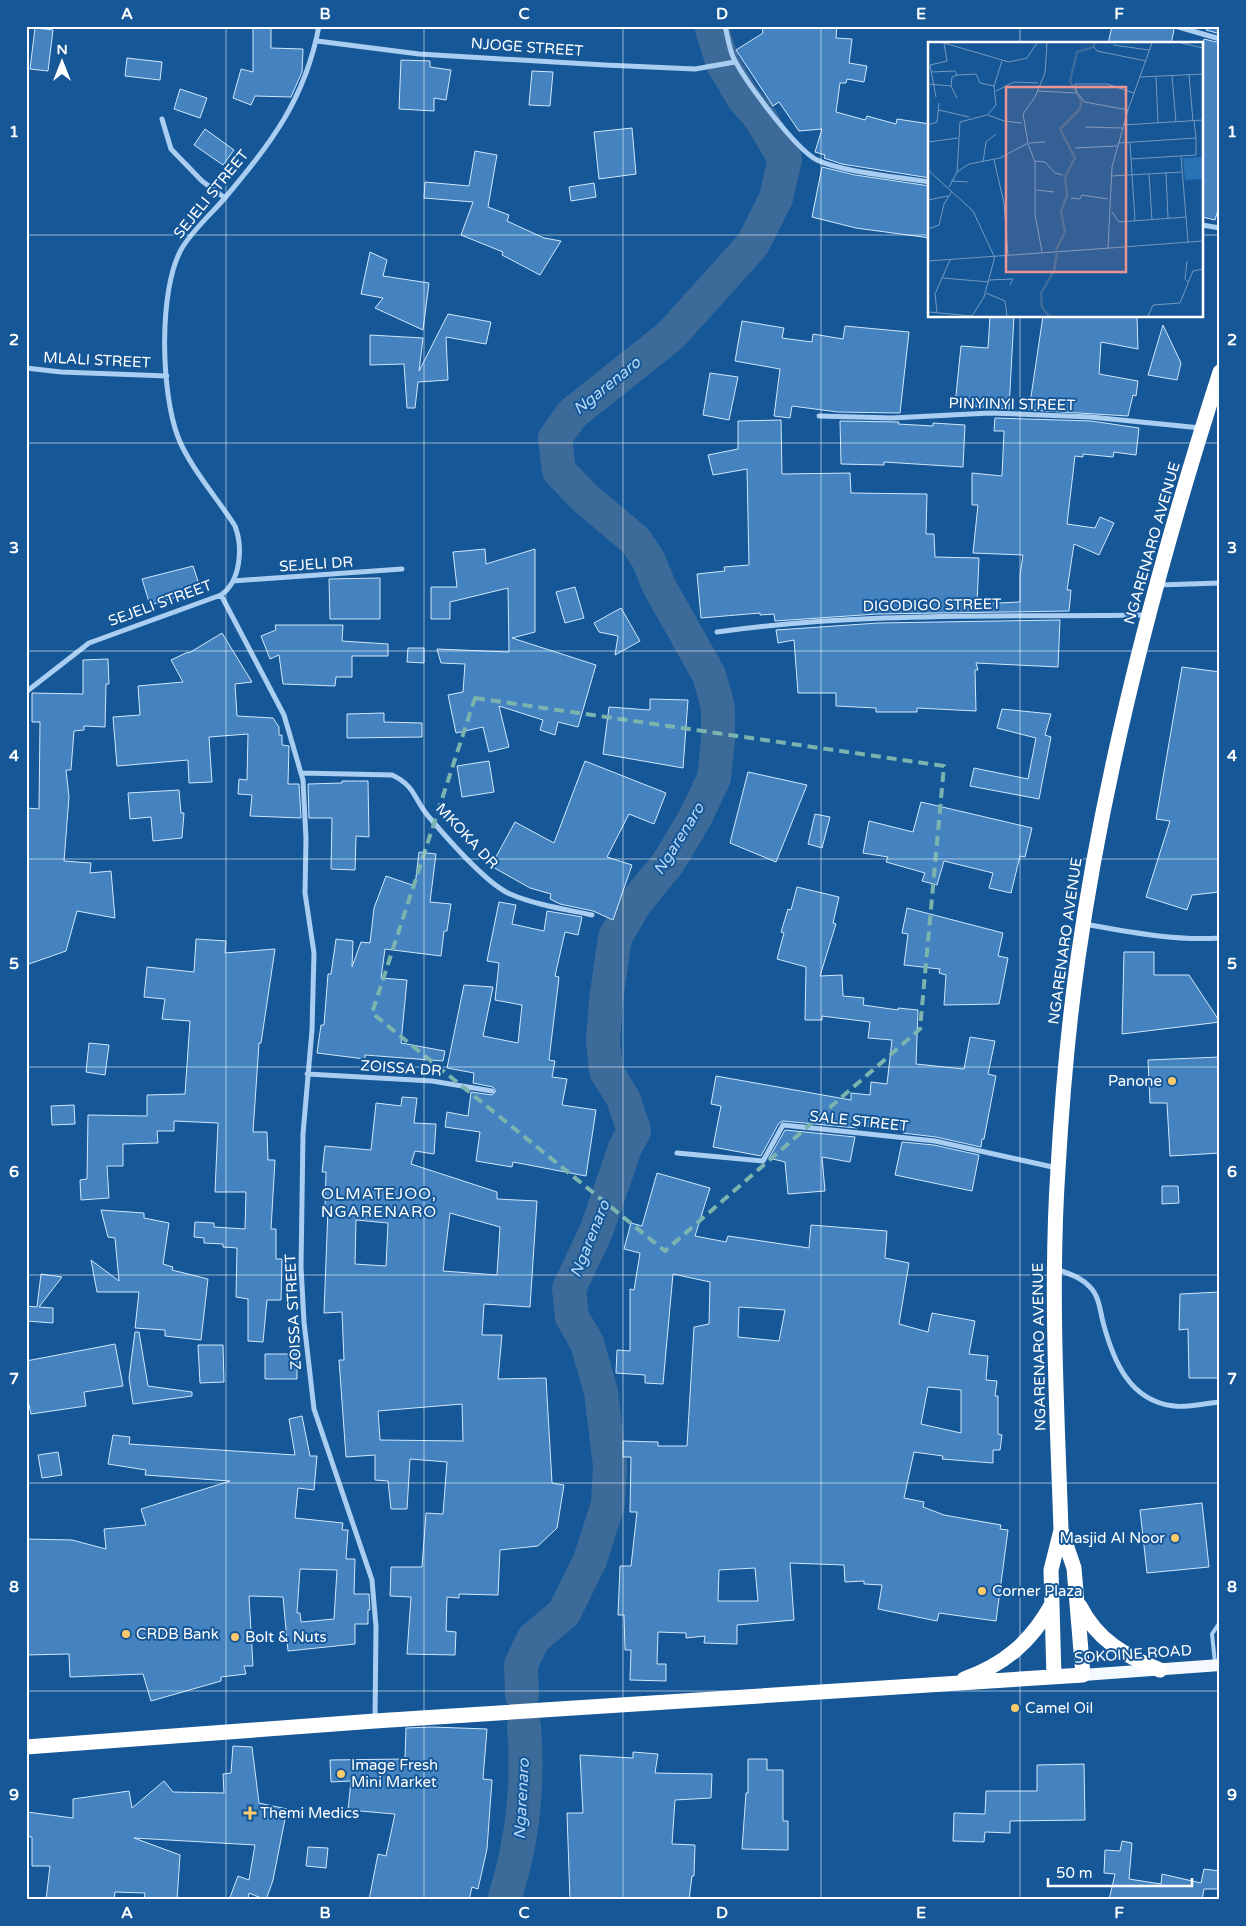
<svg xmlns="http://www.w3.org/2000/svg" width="1246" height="1926" font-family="'Varela Round',sans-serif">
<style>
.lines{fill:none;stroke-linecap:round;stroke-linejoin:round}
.river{stroke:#3d6b99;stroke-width:34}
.building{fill:#4483c0;stroke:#d0e7fc;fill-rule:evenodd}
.lane{stroke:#a9cef2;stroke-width:4}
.street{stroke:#a9cef2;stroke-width:5}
.primary{stroke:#f3f9ff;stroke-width:12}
.highway{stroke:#fff;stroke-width:15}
.marked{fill:none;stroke:#7bb4af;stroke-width:4;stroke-dasharray:10 6;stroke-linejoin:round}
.grid{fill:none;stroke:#fff;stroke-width:1;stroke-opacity:0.55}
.poi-dot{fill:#ffca69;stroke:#165797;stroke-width:2}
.labels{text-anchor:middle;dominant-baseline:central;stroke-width:4;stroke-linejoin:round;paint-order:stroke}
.street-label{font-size:15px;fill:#fff;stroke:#165797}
.poi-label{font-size:15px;fill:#fff;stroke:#165797;text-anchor:start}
.water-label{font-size:16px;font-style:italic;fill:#b5d8f8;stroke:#165797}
.neighbourhood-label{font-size:16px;letter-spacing:1px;fill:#fff;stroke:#165797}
.inset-river{fill:none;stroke:#3d6b99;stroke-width:2.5}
.inset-road{fill:none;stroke:#739ac1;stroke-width:1}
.view{fill:#ea9494;fill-opacity:0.15;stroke:#ea9494;stroke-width:2.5}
.inset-edge{fill:none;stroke:#fff;stroke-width:2.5}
.neatline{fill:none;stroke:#fff;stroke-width:2}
.grid-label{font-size:16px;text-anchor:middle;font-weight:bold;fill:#fff}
</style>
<rect width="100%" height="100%" fill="#165797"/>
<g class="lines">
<path class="river" d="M522,1695L521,1665L533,1639L564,1613L590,1560L608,1504L610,1466L601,1392L587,1343L572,1317L569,1289L597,1229L625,1148L634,1131L623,1098L606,1071L603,1041L606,1000L615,937L636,902L668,863L695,818L714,778L718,741V707L709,675L659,586L649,561L636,541L585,498L559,471L555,438L572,414L671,335L753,244L776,198L785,159L759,116L744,99L723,64L711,26
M504,1900C523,1842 529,1787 524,1726"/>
</g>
<path class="building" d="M762,26H837L836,38L852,39L849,63L867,66L864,82L847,79L846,83H840L836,112L865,120L867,116L896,124L897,119L930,124V178L842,164L824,158L825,155L815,152L822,129L799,131L779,102L773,106L736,50L763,33Z
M1112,26H1171L1174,30L1171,44H1108Z
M1207,26H1220V34L1206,30Z
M35,28L53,30L48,71L30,69Z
M253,28H271V48L303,49L302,72L291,97L255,96L251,105L233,98L241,69L253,72Z
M1204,39L1220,43V203L1215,220L1202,217V48Z
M127,58L162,62L160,80L125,76Z
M401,60L430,61V67L451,70L446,100L434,98V111L399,109Z
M532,71L553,72L550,106L529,105Z
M180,89L207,98L200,118L174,109Z
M632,128L636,174L599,179L594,132Z
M205,129L234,150L223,165L194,145Z
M475,151L497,155L488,207L509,215L507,221L544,238L561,241L540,275L502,255L503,252L461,235L473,202L424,198L425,182L469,186Z
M822,167L855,175L930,186V238L856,228L812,217Z
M594,183L596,197L571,201L569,187Z
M370,252L387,260L383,276L429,283L423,330L375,308L383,298L361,294Z
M448,314L491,322L486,344L446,337L448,380L418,382L415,408H407L404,364L370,365V335L423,338L419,371Z
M990,316H1014L1009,409L955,405L961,346L988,348Z
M1043,316H1137L1138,349L1101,342L1099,374L1138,381L1136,396L1133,395L1128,416L1029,410Z
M742,321L784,328L782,338L812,342L813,334L843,339L845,326L909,332L900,413L838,412L792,406L790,418L774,416L780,369L735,361Z
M1163,325L1181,363L1177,380L1148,375Z
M710,373L738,377L729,420L703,415Z
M995,418L1091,421L1139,428L1136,455L1114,452L1113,457L1083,454V457L1075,456L1067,524L1095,528L1100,517L1114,523L1099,555L1074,544L1067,590H1071L1069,611L877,614L775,621L774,614L760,615V613L701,618L697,574L725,571L724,567L749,565L747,469L713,475L708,455L738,449V421L781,420L782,474L850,473L851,493L927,494L926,534H934L935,557L979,558L977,604L1020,602V575L1023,555L973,553L978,505H972V473L1002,476L1004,431H994Z
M840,421L899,422L898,424L933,426V423L965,425L963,467L884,462V465L841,464Z
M485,549L486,564L535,549V632L512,638L596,665L578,727L558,722L555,735L540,730L543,720L499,706L509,747L489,752L483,727L456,733L448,695L463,692L465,664L441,663L437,649L509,652L508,588L450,602V619H431V587H457L453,552Z
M193,566L201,590L150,605L142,579Z
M380,578V619H330L329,579Z
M575,587L584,618L565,623L556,592Z
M621,608L640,641L615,655L618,636L599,632L594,623Z
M1060,620L1058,667L976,663L978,670H975L976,711L917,708V712H876V708L836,706V693H798L794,640L778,643L776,630L878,623Z
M275,625H343L342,641L388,644V656H352V677H336L335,686L283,684L279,655L270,659L261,636L276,630Z
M222,633L252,682L235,684L237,716L273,718L279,727V735H282V745L289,746L288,784H299L301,818L250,816L252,795L238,794L239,779L247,780L248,734L209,737L212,782L189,783L188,760L117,766L113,717L140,715L138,686L183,682L171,660L188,652L189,653Z
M408,648H424V663L407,662Z
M108,659L109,684H106L105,727L84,726V730L74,731L71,770H66L69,797L64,861L91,863L90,873L111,871L115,918L77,911L66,951L26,965V808L39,809L40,722H32V693L83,694V660Z
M1182,667L1220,672V892L1192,895L1187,910L1146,897L1170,821L1156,819Z
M650,699L688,700L683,768L603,754L609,707L650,710Z
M1002,709L1051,714L1045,735L1051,737L1039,799L970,786L974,768L1028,779L1036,738L997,728Z
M384,713V722L422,723V737L347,738V714Z
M489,761L494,792L462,797L457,766Z
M585,761L666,793L654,824L629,814L607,857L632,865L613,920L593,911L560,904L550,899L551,894L530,888L491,866L515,822L554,843Z
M748,772L807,785L776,862L730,843Z
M342,781H368L369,837L356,836L355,870L331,869L332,818H309L308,784L342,783Z
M179,790L181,813H184L182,838L153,841L151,817L130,819L128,793Z
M921,802L1032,828L1025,857L1020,856L1011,893L989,888L993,873L944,861L937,885L922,881L925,873L886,862L888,857L863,853L869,821L913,832Z
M815,814L830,817L822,848L808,844Z
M419,852L436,854L430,902L451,904L447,931H444L441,956L385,949L381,978L407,980L401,1043L445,1051L443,1061L365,1055V1059L317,1053L321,1025H324L328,974H331L336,939L353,941L352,967L361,942L370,943L374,908L386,876L415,886Z
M797,887L839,897L833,923L836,924L820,976L842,975L843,996L864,998L863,1005L898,1010V1008L918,1010L916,1064L964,1069L970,1037L995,1041L988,1074L996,1076L984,1139H982L981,1147L936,1137L903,1133L904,1130L858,1125L857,1128L783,1121L779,1123L761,1156L713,1147L721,1106L711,1104L716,1076L851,1100V1093L870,1095L871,1082L887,1084L892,1040L868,1038L870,1022L822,1016V1020H805L806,967L777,959L784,933L781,932L788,909L791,910Z
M499,902L516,905L512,924L544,931L547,911L582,917L578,935L565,932L555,976L559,977L549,1060L555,1061L552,1077L567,1079L562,1105L596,1110L586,1176L513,1162L512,1167L476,1161L480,1132L445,1127L447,1112L468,1116L471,1092L492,1095L496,1091L493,1087L473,1083L474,1073L447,1068L464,985L493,987L483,1036L518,1043L522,1005L495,1000L499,963L487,961Z
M907,908L1003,933L998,956L1008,958L999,1004L944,1005L946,975L939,973L940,969L904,965L908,934L902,933Z
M196,939L226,941L225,953L275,949L261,1043H259L253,1132H267L268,1160H275L271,1229H276V1259H282L281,1300H267L263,1342L248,1341V1299L236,1297L237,1248L223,1247V1244L204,1243V1238L194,1237L195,1222L214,1223V1227L245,1229L246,1192H215L218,1123L174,1121V1131H157L158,1143L123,1144V1166H107L109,1198L81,1200L80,1180L87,1179L88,1115L147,1116V1095L185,1094L190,1021L162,1019L165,999L144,997L147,967L194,972Z
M1124,952H1154V975H1189L1220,1022L1122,1034Z
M89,1043L109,1045L105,1075L86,1072Z
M1220,1057V1153L1170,1156L1167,1103H1150L1148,1060Z
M402,1097L417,1098L414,1123L436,1124L434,1154L415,1151L411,1164L497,1192V1199L537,1201L530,1307L484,1304L482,1335H502L498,1379L546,1378L552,1483L564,1485L557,1528L538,1546L500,1550L498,1595L459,1594V1598L447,1597L446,1631L456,1632L455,1655L407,1654L411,1597L390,1596L391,1567H422L426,1513L443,1514L447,1462L410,1459L407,1509H391L388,1481L375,1480V1455L346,1457L339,1360H344L342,1312L324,1313L328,1209H325L326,1172H322L325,1146L371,1150L376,1103L401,1106ZM450,1213L500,1227L497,1275L443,1271ZM356,1220L388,1223L386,1266L355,1264ZM462,1404L463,1441L380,1440L378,1411Z
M74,1105L75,1124L52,1125L51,1106Z
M785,1130L855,1137L850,1162L822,1157L825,1191L788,1194L785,1162L769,1158Z
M902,1142L934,1145L979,1155L972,1191L895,1175Z
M657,1173L710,1188L695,1236L726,1242L728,1236L809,1248L811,1225L887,1231L885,1258L909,1263L899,1324L928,1332L932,1313L975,1321L969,1354L988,1356L986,1380L997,1381L995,1396H998V1434L1002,1435L1000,1450H993V1463L942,1459L943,1456L914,1452L904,1498L924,1502L923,1507L944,1515L1001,1525L1000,1529L1008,1530L996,1621L939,1613L937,1621L878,1609L882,1585L864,1584V1581L845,1582L844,1565L790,1563L794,1620L737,1625V1644L704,1643L705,1636L686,1638V1633L658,1632L657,1664H666V1681L630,1680L631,1650H625L624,1615H618L620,1566H631L637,1512H630L631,1457H623V1441L658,1442V1446H687L694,1327L709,1324L710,1282L673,1274L663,1384L645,1383V1375L616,1373L617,1350L630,1351V1289L634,1290L640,1253L624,1249L631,1223L642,1226ZM739,1307L785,1310L779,1341L738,1337ZM928,1387L961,1390V1433L921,1424ZM755,1568L758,1601H718L719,1570Z
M1162,1186H1178L1179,1203L1162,1204Z
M101,1210L144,1213V1218L169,1223L163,1264L173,1267L172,1270L208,1279L201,1340L165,1336V1330L135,1328L139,1292H97L91,1260L119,1281L115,1238L108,1237Z
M41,1274L62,1277L39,1307L53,1308V1323L26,1321V1306L37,1307Z
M1220,1292V1378H1189L1188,1329L1179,1330L1180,1294Z
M135,1332H139L148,1386L192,1392V1396L133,1404L129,1378Z
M115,1344L123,1386L84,1392L86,1406L31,1414L26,1392V1361Z
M198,1345H223L224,1382L200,1383Z
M265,1354H297V1379H265Z
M302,1416L310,1456H317L314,1490L298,1488L295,1518L343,1523L342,1530H348L346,1559H355L354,1594H369L370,1610H368V1624H355V1644L288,1651L283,1597L249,1596L253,1666H244L246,1674L221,1677V1681L151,1701L143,1674L70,1677L69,1654L26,1655V1539L72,1540L106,1549L104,1529L146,1525L141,1509L230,1481L145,1475L146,1470L108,1464L113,1435L130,1437L129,1444L295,1455L289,1419ZM300,1569L337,1570L334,1619L301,1622L300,1613H297Z
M58,1452L62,1475L42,1478L38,1455Z
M1202,1503L1209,1567L1147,1573L1140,1510Z
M432,1727L487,1729L483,1779L492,1780L487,1849L478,1889L472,1887L469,1900H369L378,1854L386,1856L395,1814L348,1810L351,1781L331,1782L330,1760L405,1759L406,1728Z
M233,1746L252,1747L259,1803L287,1809L273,1880L266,1900L249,1893L248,1900H229L238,1876L249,1880L255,1845L134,1838L180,1855L177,1900H144L145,1893L115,1892L114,1900H46L50,1866H32V1837L26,1836L27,1812L73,1818V1799L129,1791L132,1808L164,1781L173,1792L224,1793L223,1774L231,1773Z
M633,1752L658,1754L655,1773L712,1774L711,1798L675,1800L672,1844L695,1845L694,1876H692L689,1900H570L567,1813H583L580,1755L633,1758Z
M748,1759H767V1770H783V1821H788V1850L742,1849L746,1793H748Z
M1084,1764L1085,1820L1010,1821V1833L985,1832L984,1842L953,1841L954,1813L985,1814L986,1791H1037V1765Z
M1122,1841L1132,1843L1129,1879L1161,1884L1162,1874L1201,1883L1204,1869L1220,1871V1889H1204L1202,1900H1109L1115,1874L1104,1873L1105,1850L1120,1851Z
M308,1847L328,1848L326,1868L306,1866Z"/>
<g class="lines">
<path class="lane" d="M1215,1663L1212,1634L1220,1622"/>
<path class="street" d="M725,26C728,37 729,49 734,59C746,82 795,149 817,160C842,172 900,177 930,182
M1175,26L1220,39
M317,41L419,54L605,65L695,69L735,62
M162,119L171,149L202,181L225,198
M1202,225L1220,228
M26,368L61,372L167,376
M819,416L892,418L990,413L1091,417L1201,428
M233,581L402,569
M1158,585L1220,583
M221,595L284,715L303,780L306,839L305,893L314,953L312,1030L303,1134L301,1267L304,1322L314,1409L372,1580L376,1627L375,1719
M717,632C859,612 1003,617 1146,615
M26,692L89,643L221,595C241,581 243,547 235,526C218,499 189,466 178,437C161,393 158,289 182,248C193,230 210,215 224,199C271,143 305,100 319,26
M301,773L392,775C416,786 414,800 429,817C446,837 487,884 510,894C536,905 564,909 592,915
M1084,924C1129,932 1174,941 1220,938
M307,1074L432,1081L492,1091
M677,1153L763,1161L783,1125L935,1141L1057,1168
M1057,1269C1069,1274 1081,1277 1090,1287C1099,1296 1100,1310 1103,1322C1113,1360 1129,1401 1174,1406C1188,1408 1206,1403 1220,1402"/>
<path class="primary" d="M1083,1675L1220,1665"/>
<path class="highway" d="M1080,1606C1097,1640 1125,1656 1160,1670
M1054,1677L1051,1570L1061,1530C1057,1410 1050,1289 1058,1169C1062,1099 1068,1028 1078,958C1106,761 1159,561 1220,372
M964,1679C1004,1665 1031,1642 1052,1604
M26,1747L375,1721L1083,1675L1074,1568L1061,1530"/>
</g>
<path class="marked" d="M475,698L944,766L920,1029L665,1251L372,1013Z"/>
<path class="grid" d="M226,26V1900M424,26V1900M623,26V1900M821,26V1900M1020,26V44M26,235H930M1202,235H1220M1020,316V1900M26,443H1220M26,651H1220M26,859H1220M26,1067H1220M26,1275H1220M26,1483H1220M26,1691H1220"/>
<g class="poi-dot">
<circle cx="1172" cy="1081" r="5"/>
<circle cx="1175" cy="1538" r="5"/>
<circle cx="982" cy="1591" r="5"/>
<circle cx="126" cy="1634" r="5"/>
<circle cx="235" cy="1637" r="5"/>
<circle cx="1015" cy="1708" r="5"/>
<circle cx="341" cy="1774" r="5"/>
<path d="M247.5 1805.5h5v5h5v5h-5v5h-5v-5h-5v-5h5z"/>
</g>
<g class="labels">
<g class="street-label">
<text transform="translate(527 47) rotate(4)">NJOGE STREET</text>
<text transform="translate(211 194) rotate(-51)">SEJELI STREET</text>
<text transform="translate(97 360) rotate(3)">MLALI STREET</text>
<text transform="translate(1012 404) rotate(1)">PINYINYI STREET</text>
<text transform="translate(1152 543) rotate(-74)">NGARENARO AVENUE</text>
<text transform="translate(316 564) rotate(-4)">SEJELI DR</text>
<text transform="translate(160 603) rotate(-20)">SEJELI STREET</text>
<text transform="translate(932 605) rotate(-1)">DIGODIGO STREET</text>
<text transform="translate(467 836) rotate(47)">MKOKA DR</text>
<text transform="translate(1065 941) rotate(-82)">NGARENARO AVENUE</text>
<text transform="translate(401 1068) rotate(4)">ZOISSA DR</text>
<text transform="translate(859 1121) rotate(6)">SALE STREET</text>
<text transform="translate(293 1312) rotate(-93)">ZOISSA STREET</text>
<text transform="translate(1039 1347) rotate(-91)">NGARENARO AVENUE</text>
<text transform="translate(1133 1654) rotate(-4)">SOKOINE ROAD</text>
</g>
<g class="poi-label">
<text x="1162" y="1081" text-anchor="end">Panone</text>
<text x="1165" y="1538" text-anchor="end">Masjid Al Noor</text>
<text x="992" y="1591">Corner Plaza</text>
<text x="136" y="1634">CRDB Bank</text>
<text x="245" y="1637">Bolt &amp; Nuts</text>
<text x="1025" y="1708">Camel Oil</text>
<text x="351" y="1765">Image Fresh<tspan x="351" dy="17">Mini Market</tspan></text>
<text x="260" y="1813">Themi Medics</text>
</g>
<g class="water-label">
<text transform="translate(607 386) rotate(-39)">Ngarenaro</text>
<text transform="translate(679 839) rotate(-58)">Ngarenaro</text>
<text transform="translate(590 1239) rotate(-68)">Ngarenaro</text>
<text transform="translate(522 1799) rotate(-87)">Ngarenaro</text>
</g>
<g class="neighbourhood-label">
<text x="379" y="1194">OLMATEJOO,<tspan x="379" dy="18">NGARENARO</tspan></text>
</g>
</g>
<g transform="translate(928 42)">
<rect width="275" height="275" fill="#165797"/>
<path d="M275,115V137L257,138L255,116Z" fill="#2972b6"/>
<path class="inset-river" d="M128,208L137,190L133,169L139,154L137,135L147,116L132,87L151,68L154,60L142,39L149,10L165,5L167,1M121,274L114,265L113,251L126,229L129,211"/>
<path class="inset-road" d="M16,1L81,20L99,16L109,1M253,1L275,6M185,3L221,8M166,5L169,9L218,19M3,30L27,29L29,33M261,33L265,79M244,34L248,80M212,35L275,32M228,35L230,81M0,42L23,44M68,49L86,40L110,41M109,49L149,51M8,55L2,23L19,19L16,1M29,56L23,44L24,35L29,33L48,32L52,41L66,44M11,68L41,75M200,68L157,60L149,51L147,42H179L206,51M60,73L76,79L94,81M0,83L9,80L11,61M195,83L275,78M157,85L194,86M0,100L30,96M101,101L117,100M190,101L268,96L266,79M202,101L207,179M100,102L107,120V172L114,210M147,106L189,104M253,114L260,200M203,117L268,113V96M66,118L76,161L80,213M107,119L117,120L127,131L135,133M55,120L58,100L68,92M0,128L45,169L66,214M29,130L32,80L59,73L68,63L66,44L74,19M238,131L240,176M221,133L224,178M183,134L254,130M23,139L40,140M21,145L29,130L41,122L72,116L100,101L95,72L107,55L117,31L119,1M108,148L126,150M143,156L152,157L154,153L180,157M0,158L20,154M184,170L191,180L258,175M0,187L11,183L16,162L24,149M180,206L184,125L200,68L224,1M182,206L275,199M0,219L182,206M259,219L257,237L260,240M15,236L61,240M61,238L85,237L82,243M58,251L77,259L79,274M1,270L44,274M9,270L7,252L22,218M44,274L56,255L67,214M220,274L225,263L252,261L265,229L275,227"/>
<path class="view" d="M78,45H198V230H78Z"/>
<rect width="275" height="275" class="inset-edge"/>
</g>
<rect width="1246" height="1926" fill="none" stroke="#165797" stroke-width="55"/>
<g transform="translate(62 62)" stroke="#165797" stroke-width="4" paint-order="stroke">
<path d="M0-4L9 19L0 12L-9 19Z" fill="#ffffff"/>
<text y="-8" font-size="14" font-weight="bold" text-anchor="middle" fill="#ffffff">N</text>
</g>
<path d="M1048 1878v8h144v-8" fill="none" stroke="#ffffff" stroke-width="2.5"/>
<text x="1056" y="1878" font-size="15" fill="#ffffff" stroke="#165797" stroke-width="4" paint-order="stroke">50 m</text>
<rect x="28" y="28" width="1190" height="1870" class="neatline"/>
<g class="grid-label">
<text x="127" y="19">A</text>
<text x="325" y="19">B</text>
<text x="524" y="19">C</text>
<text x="722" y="19">D</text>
<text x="921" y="19">E</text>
<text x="1119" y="19">F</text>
<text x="14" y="137">1</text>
<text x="1232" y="137">1</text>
<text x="14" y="345">2</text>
<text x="1232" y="345">2</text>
<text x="14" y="553">3</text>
<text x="1232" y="553">3</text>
<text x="14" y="761">4</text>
<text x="1232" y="761">4</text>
<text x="14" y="969">5</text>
<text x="1232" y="969">5</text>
<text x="14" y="1177">6</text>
<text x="1232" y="1177">6</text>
<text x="14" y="1384">7</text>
<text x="1232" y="1384">7</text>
<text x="14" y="1592">8</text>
<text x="1232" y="1592">8</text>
<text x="14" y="1800">9</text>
<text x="1232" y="1800">9</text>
<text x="127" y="1918">A</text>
<text x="325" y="1918">B</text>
<text x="524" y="1918">C</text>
<text x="722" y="1918">D</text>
<text x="921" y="1918">E</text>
<text x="1119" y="1918">F</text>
</g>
</svg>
